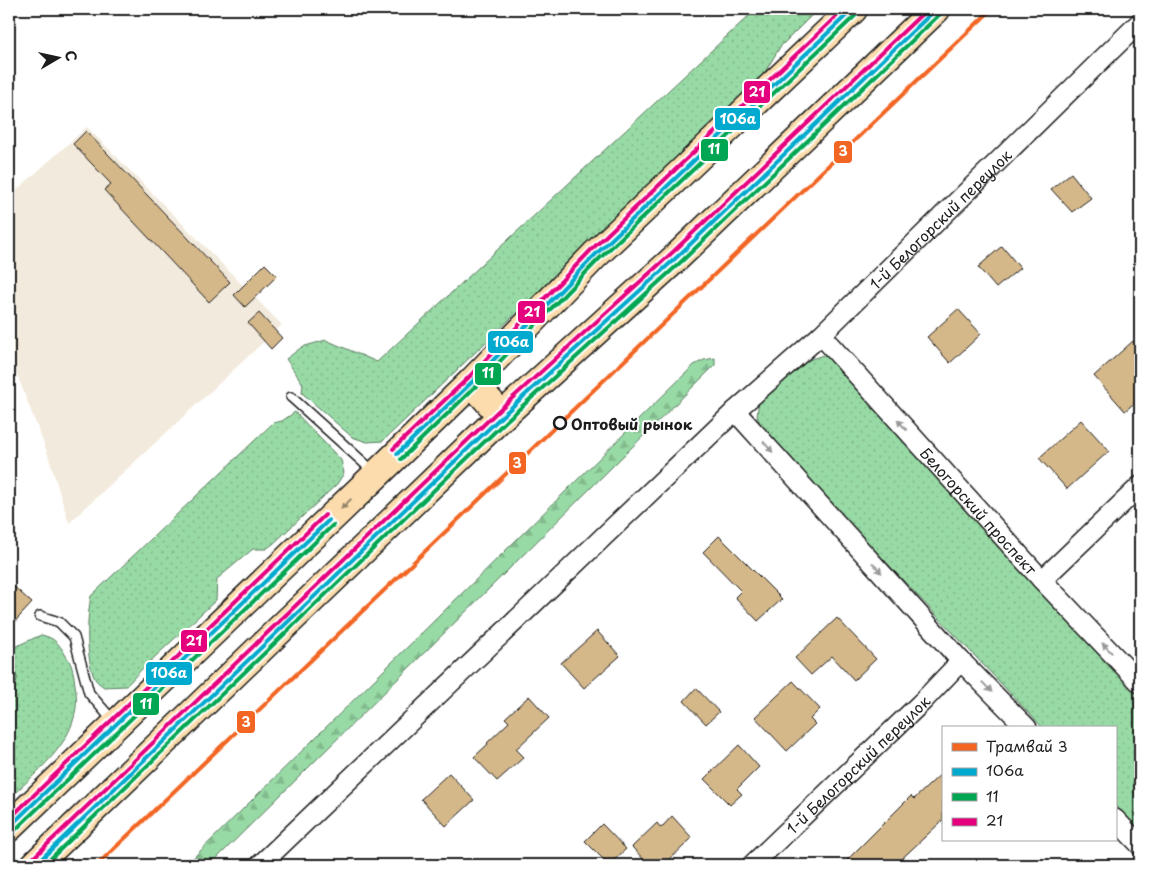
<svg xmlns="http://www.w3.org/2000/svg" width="1149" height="874" font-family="'Playpen Sans',sans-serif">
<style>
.built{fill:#f2eadc}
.green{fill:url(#green-dots);stroke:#5a7b60}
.forest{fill:url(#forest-firs);stroke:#5a7b60}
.building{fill:#d5b88a;stroke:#1c1c1c}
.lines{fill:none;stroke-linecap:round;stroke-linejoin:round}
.service-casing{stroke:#1c1c1c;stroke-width:12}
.minor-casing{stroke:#1c1c1c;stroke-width:22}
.primary-casing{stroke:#1c1c1c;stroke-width:31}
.service{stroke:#fff;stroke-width:9}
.minor{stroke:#fff;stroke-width:19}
.primary{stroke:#fcdcac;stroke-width:28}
.bus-1-casing{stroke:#fff;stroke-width:8}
.bus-2-casing{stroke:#fff;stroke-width:8}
.bus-3-casing{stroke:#fff;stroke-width:8}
.bus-1{stroke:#00a9ce;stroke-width:4}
.bus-2{stroke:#00a651;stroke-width:4}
.bus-3{stroke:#e5007d;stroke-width:4}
.tram-1-casing{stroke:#fff;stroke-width:8}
.tram-1{stroke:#f26522;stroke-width:4}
.oneway{fill:#999}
.oneway2{fill:#97866b}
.stop-dot{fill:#fff;stroke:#1c1c1c;stroke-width:2.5}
.labels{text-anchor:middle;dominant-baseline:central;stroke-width:4;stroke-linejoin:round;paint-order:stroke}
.street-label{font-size:15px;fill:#1c1c1c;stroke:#fff}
.stop-label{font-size:15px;font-weight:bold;fill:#1c1c1c;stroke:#fff;text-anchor:start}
.line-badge{stroke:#fff;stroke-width:2}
.badge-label{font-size:14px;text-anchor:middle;font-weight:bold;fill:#fff}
</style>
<defs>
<pattern id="green-dots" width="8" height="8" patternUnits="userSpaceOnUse" patternTransform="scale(1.25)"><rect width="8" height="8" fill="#98daa5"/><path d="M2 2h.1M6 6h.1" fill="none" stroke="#82ba8d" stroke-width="1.8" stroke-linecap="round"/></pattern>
<pattern id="forest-firs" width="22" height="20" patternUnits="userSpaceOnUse" patternTransform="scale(1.25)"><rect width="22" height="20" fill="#98daa5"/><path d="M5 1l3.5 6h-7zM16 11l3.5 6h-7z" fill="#82ba8d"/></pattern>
</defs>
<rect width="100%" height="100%" fill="#fff"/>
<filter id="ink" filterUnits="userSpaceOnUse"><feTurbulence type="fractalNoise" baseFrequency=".02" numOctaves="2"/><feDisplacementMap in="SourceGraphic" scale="10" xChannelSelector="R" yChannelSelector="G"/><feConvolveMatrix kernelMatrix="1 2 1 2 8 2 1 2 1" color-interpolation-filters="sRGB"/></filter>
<g filter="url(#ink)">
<path class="built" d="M87,127L282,325L69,523L47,452L9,354V197Z"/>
<path class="green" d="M756,9H818L780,47L762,77L383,441L367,442L352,437L302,393L303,384L286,359L302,347L326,340L377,362Z
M823,355L839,363L1140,692V833L1115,805V728H1043L763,432L757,416L759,399L803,362Z
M295,412L341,460L344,473L337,484L273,544L266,549H253L217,579L216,600L143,668L126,686L104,687C101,685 97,682 95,679C85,659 87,616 91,596L273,423L282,421Z
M41,635C57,638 60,646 68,659C73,667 74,676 75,685C85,736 41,767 9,799V710L17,679L10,649Z"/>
<path class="forest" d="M715,358V365L210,865H186L694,365L704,360Z
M9,646L17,679L9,710Z"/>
<path class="building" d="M86,131L230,282L209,302L104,190L111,184L73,144Z
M1071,173L1091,198L1072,212L1051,189Z
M1002,246L1020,268L996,288L978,267Z
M265,264L277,276L245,307L234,295Z
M958,309L981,334L950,363L927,337Z
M259,313L282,338L271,349L248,323Z
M1133,341L1140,349V386L1134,392L1139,399L1125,411L1094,376Z
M1081,420L1109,451L1067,489L1039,458Z
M719,536L782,599L758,621L735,597L741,591L703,552Z
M9,582L32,603L9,628Z
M837,618L876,659L854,680L832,656L811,675L795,658Z
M597,631L620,656L584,688L561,663Z
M793,681L820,709L810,719L815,724L787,751L755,717Z
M696,688L719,712L706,724L684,701Z
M529,696L549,718L516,749L524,757L497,781L474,757L488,744L487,743L509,722L505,718Z
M739,745L759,767L737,789L742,794L730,805L704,779Z
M943,772V820L895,865H842L911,796L914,799Z
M449,773L474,800L446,826L421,799Z
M672,816L692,838L664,865H649L632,847L657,823L661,828Z
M602,824L626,849L609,865L585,841Z"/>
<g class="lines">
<g class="service-casing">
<path id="service" d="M291,397L374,472
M40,616L59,622L74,637L89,693L114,722"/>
</g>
<g class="minor-casing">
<g id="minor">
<path id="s1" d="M821,335L1042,580L1140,683"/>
<path d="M735,411L961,661L1027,728"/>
<path d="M1042,580L1140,486"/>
<path d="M1115,819L1140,845"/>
<path id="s2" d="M260,865L735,411L821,335L1140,22"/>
<path id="s3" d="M752,865L923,701L961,661"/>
</g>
</g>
<g class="primary-casing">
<path id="primary" d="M472,382L502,416
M9,827L377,474L472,382L595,255L853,9
M35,865L502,416L678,256L936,9"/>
</g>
<use href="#service" class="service"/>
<use href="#minor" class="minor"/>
<use href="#primary" class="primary"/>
<g class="bus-1-casing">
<path id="bus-1" d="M397,454L472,382L595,255L853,9
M9,827L329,520
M35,865L502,416L678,256L936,9"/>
</g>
<g class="bus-2-casing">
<path id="bus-2" d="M401,459L476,386L599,259L857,14
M13,832L333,525
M44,865L506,421L682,261L940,14"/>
</g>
<g class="bus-3-casing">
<path id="bus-3" d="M393,449L468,378L591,250L844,9
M9,819L325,515
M31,860L498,411L674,251L927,9"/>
</g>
<use href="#bus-1" class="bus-1"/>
<use href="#bus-2" class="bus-2"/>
<use href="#bus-3" class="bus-3"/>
<g class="tram-1-casing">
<path id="tram-1" d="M97,865L992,9"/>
</g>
<use href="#tram-1" class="tram-1"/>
</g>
<defs><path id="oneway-solid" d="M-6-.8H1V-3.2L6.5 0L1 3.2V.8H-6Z" transform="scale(1.25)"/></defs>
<g class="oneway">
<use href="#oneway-solid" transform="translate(902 425) rotate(-132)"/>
<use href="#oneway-solid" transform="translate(768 447) rotate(48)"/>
<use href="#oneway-solid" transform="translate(877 568) rotate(48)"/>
<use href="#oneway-solid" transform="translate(1107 648) rotate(-134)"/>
<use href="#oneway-solid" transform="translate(987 687) rotate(46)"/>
</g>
<use class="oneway2" href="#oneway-solid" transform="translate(346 504) rotate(136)"/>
</g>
<circle class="stop-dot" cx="560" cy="423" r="6"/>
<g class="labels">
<g class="street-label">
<text stroke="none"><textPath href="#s2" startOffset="938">1-й Белогорский переулок</textPath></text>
<text stroke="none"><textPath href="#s1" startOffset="236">Белогорский проспект</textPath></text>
<text stroke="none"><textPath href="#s3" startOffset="146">1-й Белогорский переулок</textPath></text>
</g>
<g class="stop-label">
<text x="571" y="423">Оптовый рынок</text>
</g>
</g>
<g class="line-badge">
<rect x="743" y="80" width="28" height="24" rx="5" fill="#e5007d"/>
<rect x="714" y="107" width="47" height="24" rx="5" fill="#00a9ce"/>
<rect x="700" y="138" width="29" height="24" rx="5" fill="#00a651"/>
<rect x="833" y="140" width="20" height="24" rx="5" fill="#f26522"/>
<rect x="517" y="300" width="29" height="24" rx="5" fill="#e5007d"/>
<rect x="487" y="330" width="47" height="24" rx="5" fill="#00a9ce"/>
<rect x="474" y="362" width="28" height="24" rx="5" fill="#00a651"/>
<rect x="508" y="451" width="19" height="24" rx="5" fill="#f26522"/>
<rect x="180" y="629" width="28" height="24" rx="5" fill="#e5007d"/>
<rect x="145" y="661" width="48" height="25" rx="5" fill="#00a9ce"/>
<rect x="132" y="692" width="28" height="24" rx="5" fill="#00a651"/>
<rect x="236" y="710" width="20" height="24" rx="5" fill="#f26522"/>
</g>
<g class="badge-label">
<text x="757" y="97">21</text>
<text x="738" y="124">106а</text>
<text x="714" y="154">11</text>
<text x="843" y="156">3</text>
<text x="532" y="317">21</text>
<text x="511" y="347">106а</text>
<text x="488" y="378">11</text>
<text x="517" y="468">3</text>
<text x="194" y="646">21</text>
<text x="169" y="678">106а</text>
<text x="146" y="709">11</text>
<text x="246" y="727">3</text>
</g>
<rect width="1149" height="874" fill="none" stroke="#fff" stroke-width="30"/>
<rect x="15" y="15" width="1119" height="844" fill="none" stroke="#1c1c1c" stroke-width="2" filter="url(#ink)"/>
<rect x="942" y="726" width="175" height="115" fill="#ffffff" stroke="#a4a4a4"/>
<rect x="952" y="743" width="25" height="8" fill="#f26522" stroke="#a4a4a4"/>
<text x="986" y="752" font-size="15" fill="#1c1c1c">Трамвай 3</text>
<rect x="952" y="768" width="25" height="8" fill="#00a9ce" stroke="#a4a4a4"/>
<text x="986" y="776" font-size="15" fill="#1c1c1c">106а</text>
<rect x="952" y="793" width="25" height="8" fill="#00a651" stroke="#a4a4a4"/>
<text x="986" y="802" font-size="15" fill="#1c1c1c">11</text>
<rect x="952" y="818" width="25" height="8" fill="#e5007d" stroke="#a4a4a4"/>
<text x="986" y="826" font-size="15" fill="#1c1c1c">21</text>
<g transform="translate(58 58) rotate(81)" stroke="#ffffff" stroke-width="4" paint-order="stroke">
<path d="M0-4L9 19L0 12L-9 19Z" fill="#1c1c1c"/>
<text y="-8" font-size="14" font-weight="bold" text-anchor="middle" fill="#1c1c1c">С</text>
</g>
</svg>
